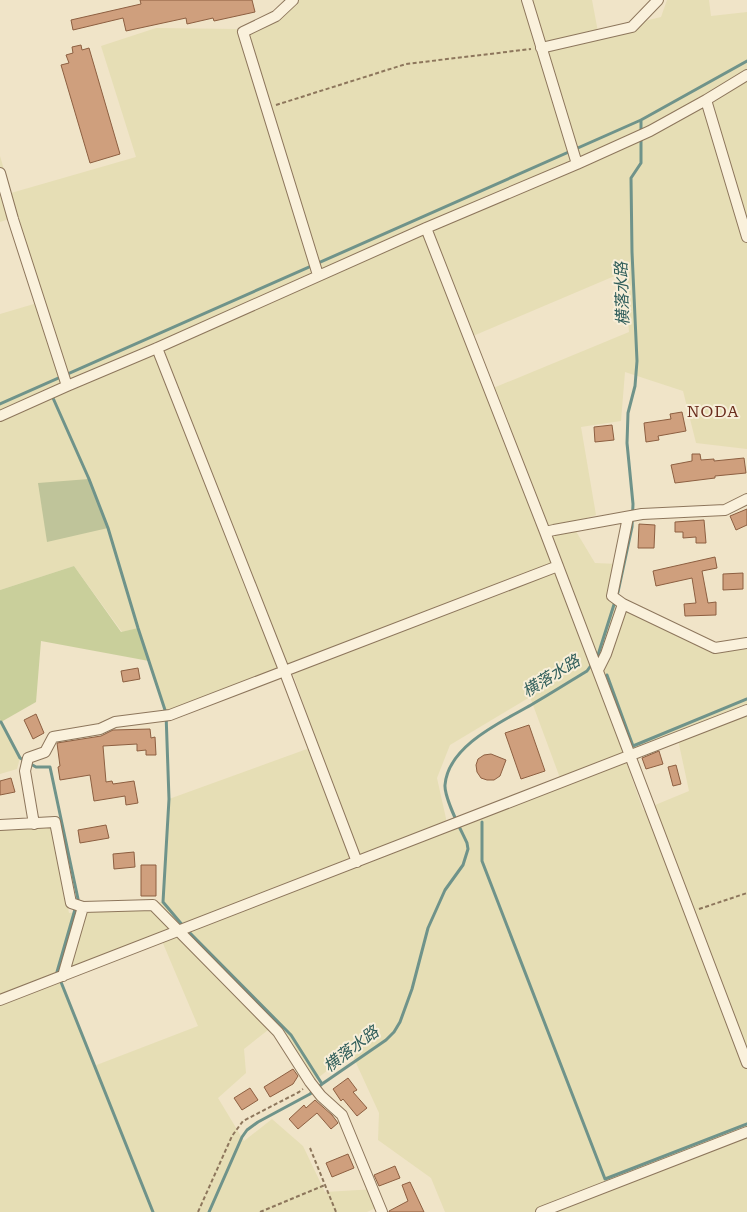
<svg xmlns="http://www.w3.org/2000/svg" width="747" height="1212" font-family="'Roboto Serif','Noto Sans JP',serif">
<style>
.farmland{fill:#e6deb5;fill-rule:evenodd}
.green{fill:#c9cf9b}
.cemetery{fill:#bfc49a}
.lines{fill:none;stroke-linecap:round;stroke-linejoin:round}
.stream{stroke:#6f938a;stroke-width:3}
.building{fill:#cf9f7d;stroke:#8d5f41}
.minor-casing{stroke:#8d765c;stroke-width:12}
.path{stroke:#8d765c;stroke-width:2;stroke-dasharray:4 2.5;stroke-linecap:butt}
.minor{stroke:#faf1dc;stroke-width:10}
.labels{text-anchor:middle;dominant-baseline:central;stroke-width:4;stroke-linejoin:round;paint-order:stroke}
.water-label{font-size:16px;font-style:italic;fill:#2f5d5a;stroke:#f7eed8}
.neighbourhood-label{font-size:16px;letter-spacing:1px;fill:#6b2e1e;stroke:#f7eed8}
</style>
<rect width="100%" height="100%" fill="#f0e4c8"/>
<path class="farmland" d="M287,0H592L598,32L661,17L667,0H709L711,16L747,12V449L696,443L683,391L625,372L621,421L581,427L596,515L571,523L595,563L618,564L608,600L711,652L747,649V1212H445L431,1178L378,1140L379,1113L351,1052L314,1081L277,1023L244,1049L246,1073L218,1098L244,1141L272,1119L303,1146L325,1192L376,1189L384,1204L367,1212H0V829L52,828L69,913L162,902L169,799L318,745L290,666L166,713L138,628L122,632L74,566L0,590V314L44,301L18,216L0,222V156L11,193L136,157L101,46L156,28L238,29L274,13ZM624,272L629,332L486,391L466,339ZM530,697L560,778L447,823L437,778L450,745ZM677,735L689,791L643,810L623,753ZM159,934L198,1026L94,1066L57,972Z
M0,719L20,758L17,769L0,774Z"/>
<path class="green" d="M74,566L121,632L138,628L149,661L41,641L36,702L1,722L0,719V590Z"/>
<path class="cemetery" d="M89,479L108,528L47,542L38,483Z"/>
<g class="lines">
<path class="stream" d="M53,398L89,479L108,528L138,628L166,713L169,799L163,902L184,927
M0,404L641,120
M596,658L598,655L618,592L632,527L633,504L627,443L628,413L635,386L637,361L632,252L631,178L641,163V120L747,61
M607,675L633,746L747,699
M0,722H1L20,758L36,767H50L78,899L57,972L153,1212
M482,822V861L605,1179L747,1124
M188,931L291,1035L322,1084
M209,1212L242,1137L247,1130L258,1122L310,1094L322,1084L386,1040L394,1032L400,1022L412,989L428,928L445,890L463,865L468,849L467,843C461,830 444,798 445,785C448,746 501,722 531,705C550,694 569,682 587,671L592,664"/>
</g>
<path class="building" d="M140,0H252L255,12L214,21L213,18L187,24L186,18L126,31L123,18L73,30L71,20L141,4Z
M81,45L82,50L89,48L120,154L90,163L61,65L69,63L66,55L73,53L72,47Z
M682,412L686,431L658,436L659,440L646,442L644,423L671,419L670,414Z
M612,425L614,440L595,442L594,427Z
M692,454H700L701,460L714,459V461L744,458L746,473L715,476V478L675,483L671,465L692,461Z
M747,509V525L736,530L730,516Z
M704,520L706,543H696V537L683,538V532H675V522Z
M639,524L655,525L654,548H638Z
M715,557L717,568L702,571L708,603L716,602V615L685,616L684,604L696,603L692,578L656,586L653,571Z
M743,573V589L723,590V574Z
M138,668L140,679L123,682L121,671Z
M36,714L44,733L33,739L24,720Z
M529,725L545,771L521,779L505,733Z
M150,729L151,738L155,737L156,755H146V750L137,751V744L103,746L106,782L112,781L113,784L134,781L138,803L126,805L125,796L94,801L90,775L60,780L58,767L60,766L57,743L101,736L113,730Z
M659,751L663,764L646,769L642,758Z
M491,754L506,760L500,776L494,780H487L481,778L477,772L476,765L478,759L484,755Z
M676,765L681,784L673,786L668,767Z
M11,778L15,792L0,795V781Z
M106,825L109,838L80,843L78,830Z
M134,852L135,867L114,869L113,854Z
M141,865H156V896H141Z
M293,1069L298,1076L293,1084L270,1097L264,1087Z
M348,1078L357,1090L353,1092L367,1108L357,1116L343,1099L341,1101L333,1089Z
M250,1088L258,1100L242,1110L234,1098Z
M315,1100L332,1115L338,1123L331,1129L317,1113L298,1129L289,1119L304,1105L306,1108Z
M348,1154L354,1168L332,1177L326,1163Z
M395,1166L400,1178L379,1186L374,1175Z
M410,1182L424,1212H389V1211L408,1201L402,1185Z"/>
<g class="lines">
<g class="minor-casing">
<path id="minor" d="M293,0L276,16L243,32L318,275
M527,0L577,164
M541,48L632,27L658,0
M706,100L747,237
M0,173L13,219L67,386
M426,228L545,532L747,1063
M157,348L284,670L357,862
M0,416L67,386L157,348L426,228L577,164L650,131L706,100L747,75
M628,517L612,596L623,604L715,648L747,643
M545,532L554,530L642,514L725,510L747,499
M598,670L606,654L623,604
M34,824L25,771L28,758L45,752L53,737L100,729L115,722L170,715L558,566
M0,825L55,822L71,903L83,907L153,905L278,1032L310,1082L321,1096L342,1115L382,1212
M63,976L83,907
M0,1000C250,905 498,806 747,710
M541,1212L747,1132"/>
</g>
<path class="path" d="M276,105L406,64L531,49
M699,909L747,893
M310,1148L336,1212
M198,1212L232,1136L243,1121L299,1092L303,1089
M260,1212L325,1185"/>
<use href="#minor" class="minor"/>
</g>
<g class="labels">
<g class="water-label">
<text transform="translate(622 294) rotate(-92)">横落水路</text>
<text transform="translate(551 676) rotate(-32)">横落水路</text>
<text transform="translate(351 1049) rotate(-37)">横落水路</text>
</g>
<g class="neighbourhood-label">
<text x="713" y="411">NODA</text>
</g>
</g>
</svg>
